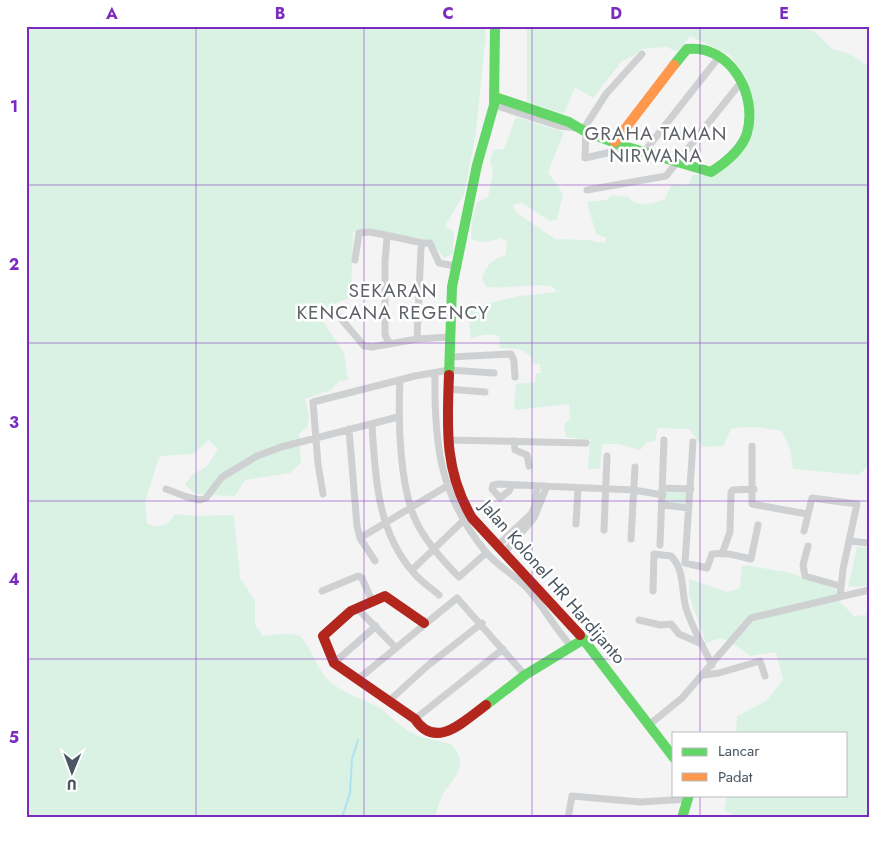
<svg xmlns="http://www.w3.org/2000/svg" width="895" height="844" font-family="Jost,sans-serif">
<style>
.green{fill:#d9f2e3}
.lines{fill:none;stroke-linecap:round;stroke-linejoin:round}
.stream{stroke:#aee2f0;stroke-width:2}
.street{stroke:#ced0d2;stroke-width:7}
.fast{stroke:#63d668;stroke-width:10}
.slow{stroke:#ff974d;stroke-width:10}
.jam{stroke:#b3261e;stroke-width:10}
.grid{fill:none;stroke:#7b2cbf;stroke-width:1;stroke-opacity:0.55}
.labels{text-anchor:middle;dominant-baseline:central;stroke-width:5;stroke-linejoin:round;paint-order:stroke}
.street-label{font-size:18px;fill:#4a5661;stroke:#fff}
.neighbourhood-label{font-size:19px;letter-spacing:1px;fill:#5f6368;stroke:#fff}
.neatline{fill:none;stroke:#7b2cbf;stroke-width:2}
.grid-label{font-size:16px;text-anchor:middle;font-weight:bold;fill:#7b2cbf}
</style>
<rect width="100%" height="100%" fill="#f4f4f4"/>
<path class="green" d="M26,26H485L486,48L485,41L476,133L464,194L445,226L454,232L453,254L444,258C429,234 413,237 388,235C376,234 367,231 353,232L351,297L336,303L320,317L344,353L348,380L339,381L331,390L305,399L309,416L307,427L299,434L301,463L290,473L245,480L235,496L196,494L185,485L192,475L207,466L218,449L209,440L193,454L161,456L158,460L145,502L147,523C159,530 168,525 175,514L197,516L234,515L240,578L255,601V625L263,636C275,635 290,631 301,637C306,640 319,672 330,682C344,693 362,699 378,707C392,716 402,730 419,736C429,740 442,740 452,745C472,768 450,779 441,798C438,804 437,812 435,818H26Z
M527,26L799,27L815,32L832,49L850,54L869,67V465L859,475L793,469L790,449L782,431C765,428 748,425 731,429L723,446L703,447L689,429L658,428L655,441L647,442L640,450L618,444H602L600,469H588L590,440L566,437L564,424L570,419L569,404L516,410L514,406L516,384L535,382L536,373H541L540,364H533L530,355L519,349L500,348L499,336C489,333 480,335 471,339L468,308L520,296L557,292L552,286C530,283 510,289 486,287L482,278C487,264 492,260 506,255L507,242L501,238C492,241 480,244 471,239L472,220L477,203L488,197L493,173L490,160L493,150L504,149L516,117L564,132L548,172L563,194L557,219L550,221L522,203L514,204L513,207L517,213L555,239L587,240L604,243L607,238L596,234L587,202L606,200L613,195L628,197C639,209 650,203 664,200L672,184L688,185L693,175H710L749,135L753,121L747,78L730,55L690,36L677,52L667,47L641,49L637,54L622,61L593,98L575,87L564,114L527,102Z
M666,491L687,492V504L665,502Z
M857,547L869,548V586L848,587Z
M744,565L787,572L836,589L840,602L854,616L869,615V818H740L724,810L727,795H846V733H736L737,716L766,701L783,680L776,652L750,656L737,646L721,638L706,643L689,595V579L727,592L740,588L742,566Z"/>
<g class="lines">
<path class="stream" d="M342,818L350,793L352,759L358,740"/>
<path class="street" d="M494,105L559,126L577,128
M583,130L606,94L642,54
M586,132L585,158L607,153L624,146
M644,152L719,57
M587,190L666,176L742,81
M355,260L359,233L370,232L390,236
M333,309L364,346L372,347L417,339
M450,337L417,339L421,248L423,243H430L439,263L455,266
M390,344L385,335V261L387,238L390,236L423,243
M451,357L511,354L514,361L515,377
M435,373C434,443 439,494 485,551C497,566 515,575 528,589C544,607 555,629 572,647
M400,380C398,420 399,492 419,527C429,545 444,562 459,577L486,553
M448,389L485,392
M372,424C375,476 377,531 413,572C420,581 431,588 439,595
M349,429L357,526L360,538L375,561
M447,440L586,443
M514,441L515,450L527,455L529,466
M693,442L685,563L707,568L712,554C726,552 738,556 751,559L758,525
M752,446V504L807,514
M512,485L509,491L500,498L492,489L493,485L499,484L634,490L663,495
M663,488L691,489
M166,489L187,497L200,500L206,498L222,477L257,456L281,447L398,417
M323,494L318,464L313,402L415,376L449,370L494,373
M663,505L689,508
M576,524L578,488
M604,530L607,456
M804,531L812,498L857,504L843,569L840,597
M360,538L447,486
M631,539L635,467
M849,541L869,543
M660,545L664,440
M497,546L531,514L535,506L537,486
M808,546L803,565L805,576L840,586
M504,553L534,518L547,486
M722,554L730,532L731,492L733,490L754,489
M412,570L464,520
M322,591L358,576L362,578L372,601
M653,591L654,554L671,556C685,570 681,590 686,608C692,627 703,647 712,665
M357,608L395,647
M639,620L660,625L671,624L679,634L702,644
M334,663L376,626
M704,675L719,673L760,661L765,676
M357,680L457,598L525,675
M389,701L426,667L482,623
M415,719L503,649
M650,724L682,698L751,618L869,590
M568,818L572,796L640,802L689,799"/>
<path class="fast" d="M495,97L569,122L586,132L624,146L711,172C725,163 742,150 747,133C758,94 730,44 687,49L674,65
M449,375L452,287L477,165L494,105L495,26
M580,635L674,758
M486,705L525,675L584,639
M682,818L689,795"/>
<path class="slow" d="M615,142L674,65"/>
<path class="jam" d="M449,375C447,427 444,471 472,518L580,635
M424,623L385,596L351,611L323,636L334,663L415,719C436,751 465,720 486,705"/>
</g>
<path class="grid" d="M196,26V818M364,26V818M532,26V818M700,26V733M26,185H869M26,343H869M26,501H869M26,659H869M700,795V818"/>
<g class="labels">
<g class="street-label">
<text transform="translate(553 582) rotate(49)">Jalan Kolonel HR Hardijanto</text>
</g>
<g class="neighbourhood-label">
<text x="656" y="133">GRAHA TAMAN<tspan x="656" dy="22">NIRWANA</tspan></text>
<text x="393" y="290">SEKARAN<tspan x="393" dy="22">KENCANA REGENCY</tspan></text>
</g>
</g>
<rect width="895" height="844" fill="none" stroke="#ffffff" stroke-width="55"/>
<rect x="672" y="732" width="175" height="65" fill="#ffffff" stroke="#b7bbc0"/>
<rect x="682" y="748" width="25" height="8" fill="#63d668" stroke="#b7bbc0"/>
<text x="718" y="756" font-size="15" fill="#4a5661">Lancar</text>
<rect x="682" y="773" width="25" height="8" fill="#ff974d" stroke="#b7bbc0"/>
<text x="718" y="782" font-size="15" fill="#4a5661">Padat</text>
<g transform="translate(72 772) rotate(181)" stroke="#ffffff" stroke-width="4" paint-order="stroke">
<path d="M0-4L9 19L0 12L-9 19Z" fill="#4a5661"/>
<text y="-8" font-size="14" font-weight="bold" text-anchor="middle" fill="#4a5661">U</text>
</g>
<rect x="28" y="28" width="840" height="788" class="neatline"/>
<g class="grid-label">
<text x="112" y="19">A</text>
<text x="280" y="19">B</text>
<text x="448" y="19">C</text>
<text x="616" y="19">D</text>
<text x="784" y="19">E</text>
<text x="14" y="112">1</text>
<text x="14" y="270">2</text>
<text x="14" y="428">3</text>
<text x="14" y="585">4</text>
<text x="14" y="743">5</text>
</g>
</svg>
